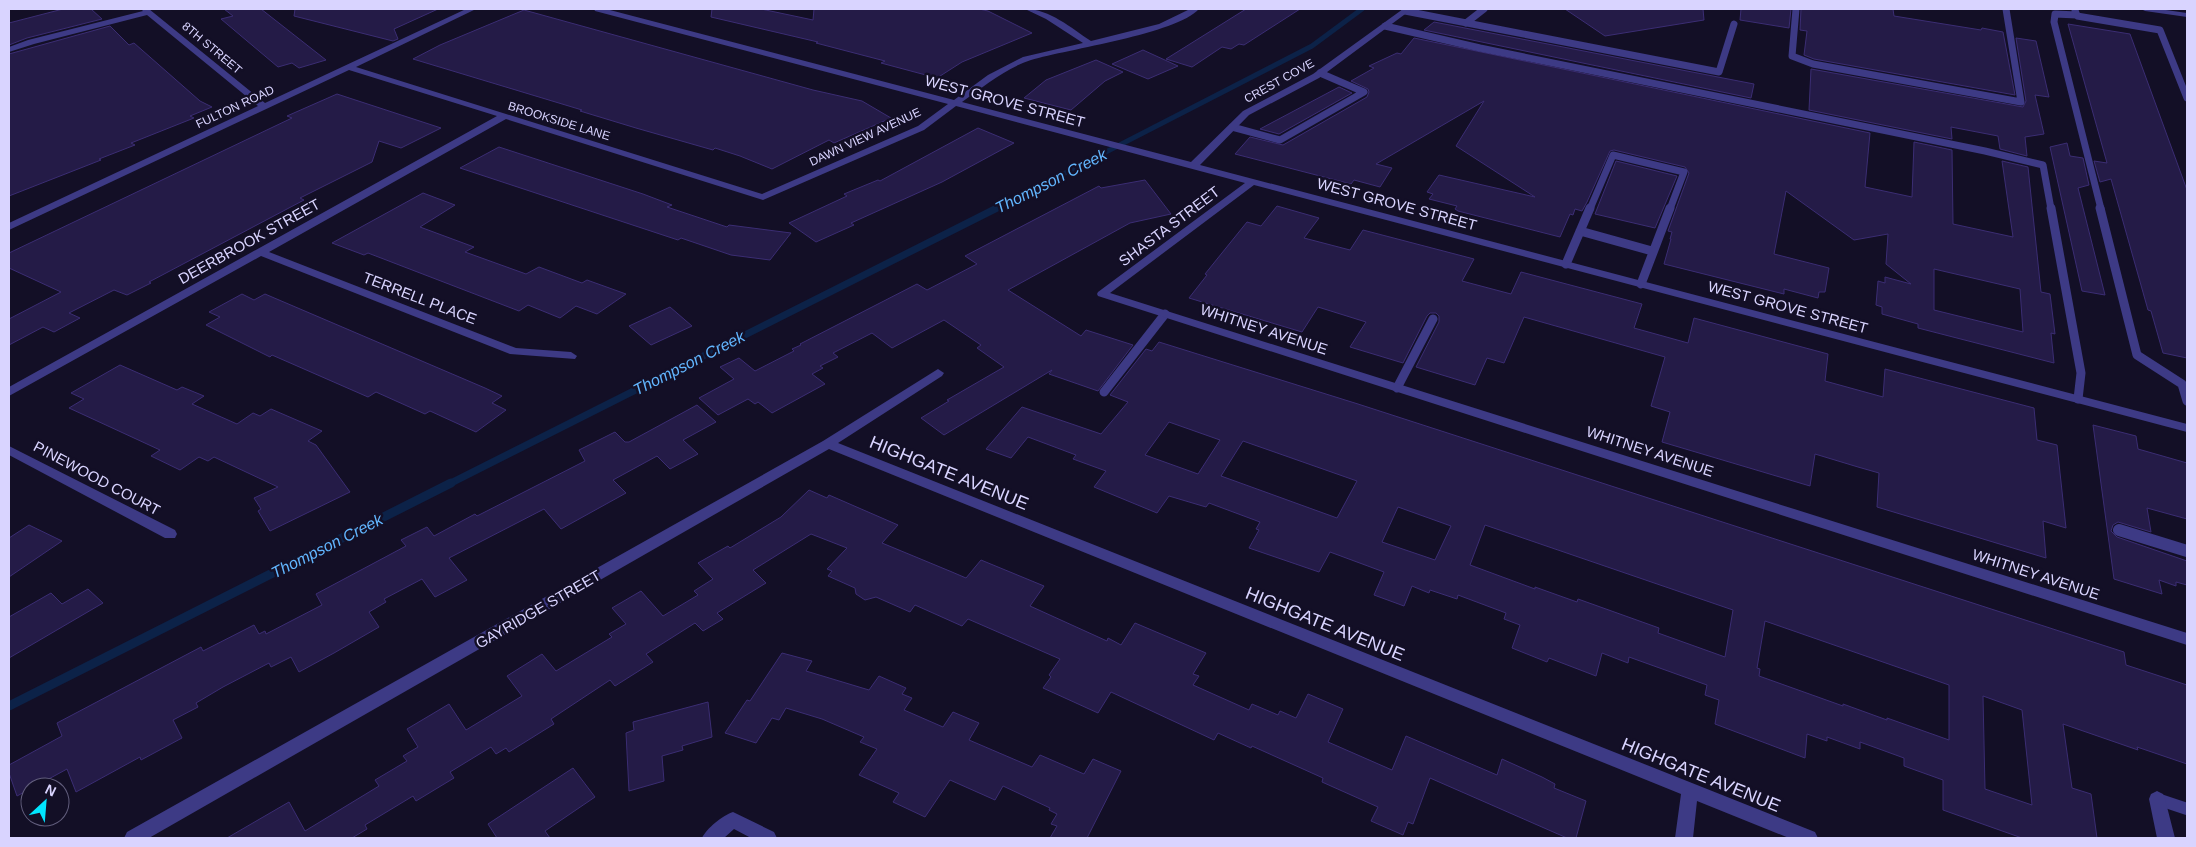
<svg xmlns="http://www.w3.org/2000/svg" width="2196" height="847" font-family="Arial,sans-serif">
<style>
.lines{fill:none;stroke-linecap:round;stroke-linejoin:round}
.stream-far2{stroke:#0c2248;stroke-width:5}
.stream-far1{stroke:#0c2248;stroke-width:7}
.stream{stroke:#0c2248;stroke-width:9}
.building{fill:#241b47;stroke:#3b2d73;fill-rule:evenodd}
.service-far2{stroke:#3d3a85;stroke-width:7}
.service-far1{stroke:#3d3a85;stroke-width:9}
.service{stroke:#3d3a85;stroke-width:12}
.minor{fill:#3d3a85;fill-rule:evenodd}
.labels{text-anchor:middle;dominant-baseline:central;stroke-width:5;stroke-linejoin:round;paint-order:stroke}
.far-street-label{font-size:12px;fill:#d9d4ff;stroke:#130f26}
.street-label{font-size:15px;fill:#d9d4ff;stroke:#130f26}
.water-label{font-size:16px;font-style:italic;fill:#62b6ff;stroke:#130f26}
.near-street-label{font-size:18px;fill:#d9d4ff;stroke:#130f26}
</style>
<rect width="100%" height="100%" fill="#130f26"/>
<g class="lines">
<path class="stream-far2" d="M995,209L1312,46L1362,9"/>
<path class="stream-far1" d="M449,484L997,208"/>
<path class="stream" d="M9,706L451,483"/>
</g>
<path class="building" d="M63,9H91L102,19L27,38L9,45V23Z
M224,9H261L326,60L299,68L292,63L278,67L221,19L233,16Z
M295,9H438L394,29L398,39L393,41L294,16Z
M712,9H761L813,20L814,9H979L988,11L1032,33L962,62L937,78L881,63L885,61L816,43L818,42L711,17Z
M1246,9H1300L1244,45L1239,44L1231,49L1222,47L1192,67L1166,59Z
M1565,9H1703L1704,20L1605,36Z
M1741,9H1791L1789,28L1740,20Z
M1801,9H1893L1894,16L1981,30L1982,28L2003,32L2015,95L1814,59L1804,55L1807,31L1800,30Z
M524,10L813,90L862,101L891,118L834,143L829,140L772,169L740,156L715,148L713,150L636,128L580,111L582,110L413,59L440,45Z
M1434,22L1754,84L1751,98L1424,30Z
M2068,24L2130,34L2187,190V358L2163,353L2151,311L2148,310L2111,179L2100,182L2094,161L2107,163Z
M110,26L129,45L134,43L200,101L212,107L190,116L194,118L131,143L135,145L99,159L101,160L9,196V54Z
M1414,38L1870,133L1865,187L1912,197L1914,142L1952,150L1953,224L2013,237L2002,161L2028,167L2041,292L2050,294L2055,334L2051,333L2054,363L1918,328V324L1882,314V307L1876,305L1878,281L1885,283V277L1911,284L1886,264L1888,234L1854,240L1786,191L1774,254L1829,268L1825,292H1819L1818,298L1784,289V294L1664,264L1671,239H1670L1672,232L1668,231L1689,173L1685,167L1614,150L1610,151L1587,202L1582,211L1575,209L1573,215L1570,214L1560,237L1458,211L1455,209L1457,206L1429,199L1433,194L1427,192L1439,175L1535,197L1456,146L1484,101L1376,164L1392,168L1380,187L1354,180L1351,184L1235,154L1250,137L1283,145L1367,97L1369,92L1368,89L1351,81L1374,68L1369,66L1397,53L1401,54ZM1934,269L2020,289L2023,332L1934,310Z
M2016,38L2036,41L2049,97L2035,95L2044,134L2025,137L2027,156L2000,149L1998,136L1951,127L1952,139L1809,110L1811,69L2023,107L2026,101Z
M1143,50L1178,66L1148,79L1112,64Z
M1096,60L1123,72L1105,81L1071,110L1024,98L1046,80Z
M1339,87L1352,93L1279,134L1260,129Z
M337,94L441,128L401,148L379,141L372,162L300,198L304,200L149,282L151,283L127,295L114,290L69,313L80,318L54,332L43,327L9,345V319L61,292L9,268V253L292,118L287,116Z
M978,128L1014,143L942,182L851,223L854,225L816,242L789,223L847,196L844,194L878,180L880,181Z
M2067,143L2070,156L2083,158L2089,185L2078,188L2105,295L2082,291L2050,147Z
M499,147L643,194L672,205L667,207L727,227L729,225L791,233L770,260L731,255L681,238L678,240L460,168Z
M1616,161L1677,176L1655,228L1595,214Z
M1145,180L1171,214L1130,223L1008,290L1081,336L1086,330L1133,345L1098,391L1049,374L1052,370L944,435L921,418L949,401L947,400L1004,367L977,348L981,345L944,320L892,348L872,333L833,353L838,357L820,366L823,368L812,374L825,384L772,413L758,402L755,404L748,399L718,415L699,398L734,379L720,367L739,358L755,371L794,351L792,349L801,345L800,344L917,284L927,290L977,264L965,256L1099,186L1101,188Z
M423,193L455,205L420,227L474,247L465,252L526,274L539,267L582,283L587,280L626,294L597,314L576,306L560,318L528,305L519,311L368,253L364,255L332,243Z
M1277,206L1319,218L1304,238L1350,250L1363,230L1474,259L1462,281L1511,294L1521,272L1642,304L1634,328L1688,343L1694,318L1828,354L1825,381L1883,397L1885,369L2034,408L2037,440L2057,445L2066,528L2043,521L2046,558L1877,507L1879,473L1858,467L1815,454L1810,486L1662,442L1670,412L1651,406L1665,357L1524,317L1504,363L1487,358L1475,385L1416,367L1439,322V316L1436,313H1430L1427,316L1403,363L1350,347L1366,322L1318,307L1302,332L1189,298L1207,275L1205,274L1247,222L1261,226Z
M242,294L254,300L265,294L485,388L502,396L492,403L506,410L476,432L430,411L425,414L376,392L368,397L272,355L270,357L206,325L220,317L209,312Z
M670,307L692,326L651,345L629,326Z
M1159,342L1358,404L2124,652L2126,665L2187,685V764L2137,747L2138,750L2063,724L2072,788L2091,794L2097,838H2022L1943,810V780L1904,766V758L1860,742V749L1827,737V741L1807,734L1805,758L1715,724L1719,700L1705,695L1707,685L1629,657L1628,663L1602,653L1596,676L1549,658L1547,662L1512,648L1520,625L1504,619L1506,613L1458,595L1457,599L1430,590L1429,593L1412,586L1404,606L1374,595L1384,572L1330,552L1319,572L1249,548L1259,530L1256,529L1260,522L1209,503L1206,507L1169,496L1157,513L1094,487L1106,471L1073,459L1076,455L1028,437L1011,458L986,449L1022,407L1101,434L1128,402L1110,395L1146,349L1152,351ZM1169,422L1220,440L1198,474L1145,455ZM1243,441L1357,481L1337,518L1221,476ZM1398,507L1451,526L1435,560L1382,542ZM1485,525L1733,610L1725,657L1658,633L1659,628L1578,599L1577,602L1535,587V589L1470,565ZM1765,621L1949,685V740L1887,718V720L1843,704V706L1759,676L1760,669L1757,668ZM1983,696L2022,710L2032,805L1985,789Z
M120,365L177,390L182,387L204,396L192,404L237,424L253,413L260,416L271,409L322,431L308,441L316,445L350,492L270,531L258,511L261,509L254,498L278,487L214,457L208,461L199,457L180,470L151,456L160,450L69,408L84,399L71,393Z
M697,405L716,422L683,440L698,454L670,469L657,456L613,480L626,493L561,529L544,509L449,558L467,580L435,597L422,579L384,599L386,602L369,612L379,627L334,653L299,672L291,657L271,667L269,663L223,687L196,703L198,707L173,720L182,738L141,760L140,757L76,792L67,769L34,787H30V789L17,796L9,773V765L62,736L57,723L201,647L203,651L254,625L259,634L265,631L266,634L322,605L316,594L406,546L401,540L427,527L434,536L475,514L477,516L585,461L579,450L615,432L625,442H629Z
M2093,425L2136,436L2138,449L2187,463V519L2147,508L2151,532L2118,522L2113,525L2111,531L2117,537L2187,561V585L2176,582V586L2159,580L2162,594L2114,579Z
M809,490L827,498L829,495L898,525L882,543L952,572L966,578L981,560L1044,586L1030,606L1107,641L1108,638L1121,645L1135,623L1206,653L1193,674L1199,676L1193,685L1249,710L1252,704L1278,715L1280,711L1296,718L1308,694L1343,709L1328,742L1392,770L1406,736L1497,775L1502,759L1542,777L1555,784L1554,788L1586,801L1576,838H1567L1430,778L1413,824L1408,822L1403,835L1371,821L1378,807L1322,782L1323,778L1252,746L1251,748L1218,733L1214,740L1111,692L1098,713L1043,688L1051,677L1049,675L1060,659L968,619L962,626L915,605L910,612L876,597L865,600L856,594L855,588L828,576L832,571L827,569L847,548L811,534L753,570L766,583L717,613L723,619L703,631L695,623L646,654L653,662L615,686L610,680L551,719L554,724L509,752L506,748L496,754L491,747L450,772L454,778L416,801L413,796L365,825L367,829L352,838H227L289,802L305,831L379,786L375,780L407,761L403,756L418,747L407,729L449,704L466,730L522,696L507,676L542,654L556,671L612,637L609,634L626,624L612,608L641,591L663,616L698,595L694,591L713,579L698,563L728,546L730,548L781,517Z
M29,525L62,541L9,577V538Z
M88,589L103,603L9,658V617L51,593L62,604Z
M782,653L812,661L806,671L869,690L879,676L906,688L902,694L912,698L904,710L943,727L953,712L979,723L969,740L1032,767L1040,755L1084,774L1093,759L1121,771L1087,838H1050L1057,826L1051,824L1057,814L1049,810L1050,808L1003,786L995,800L950,780L925,817L893,802L899,793L859,775L877,749L860,742L864,737L822,719L786,708L779,720L772,718L756,743L725,733L747,700L750,701Z
M708,702L712,737L682,746L683,750L662,756L664,781L629,791L626,733L634,730L633,722Z
M573,768L595,797L545,831L550,838H497L488,824Z"/>
<g class="lines">
<path class="service-far2" d="M1796,9L1792,56L1813,64L2021,102L2006,9
M2075,10L2077,16L2160,30L2187,98
M1405,11L1719,72L1734,24
M2077,15L2055,14L2054,22L2101,209
M1466,23L1484,9
M1385,26L1480,48L1985,151L2043,165L2051,209
M1232,127L1280,140L1364,92L1320,73
M1590,209L1613,155L1684,172L1670,209"/>
<path class="service-far1" d="M2051,208L2081,373L2078,399
M2100,208L2137,355L2182,384L2187,401
M1580,231L1652,251
M1566,264L1590,208
M1641,284L1670,208
M1397,388L1433,319
M1104,392L1165,314"/>
<path class="service" d="M2119,530L2187,551
M2157,799L2187,809"/>
<path class="minor" d="M141,9H149L265,103L466,9H476L356,67L762,194L918,126L948,104L595,11L594,9H606L954,100L988,75L1023,57L1083,43L1046,19L1025,9C1050,9 1071,28 1091,41L1159,24L1190,9H1199C1176,34 1068,49 1031,60C1006,68 983,87 962,102L1191,162L1243,111L1313,74L1403,9H1412L1319,78L1249,115L1200,165L2187,424V432L1254,185L1110,293L2187,633V645L1098,296L1097,294L1098,292L1245,183L956,106L924,130L763,200L506,119L269,252L516,348L571,352L577,356L575,359L510,354L261,256L9,396V387L497,116L349,70L9,230V223L258,106L147,15L34,44L9,52V47L28,40L143,11Z
M2141,9H2159L2187,13V17L2145,11Z
M938,369L944,373L942,376L838,443L1815,832L1818,838H1789L1697,801L1693,838H1675L1681,794L829,449L149,838H124L127,832L823,441Z
M9,446L175,530L177,534L175,538H165L9,455Z
M2157,791L2163,794L2165,799L2175,838H2157L2149,799L2151,794Z
M733,812L774,832L777,838H751L734,829L724,838H702C707,828 722,816 733,812Z"/>
</g>
<g class="labels">
<g class="far-street-label">
<text transform="translate(212 48) rotate(40)">8TH STREET</text>
<text transform="translate(1279 81) rotate(-29)">CREST COVE</text>
<text transform="translate(235 107) rotate(-25)">FULTON ROAD</text>
<text transform="translate(559 121) rotate(17)">BROOKSIDE LANE</text>
<text transform="translate(865 137) rotate(-25)">DAWN VIEW AVENUE</text>
</g>
<g class="street-label">
<text transform="translate(1005 101) rotate(15)">WEST GROVE STREET</text>
<text transform="translate(1397 204) rotate(15)">WEST GROVE STREET</text>
<text transform="translate(1169 226) rotate(-37)">SHASTA STREET</text>
<text transform="translate(249 241) rotate(-29)">DEERBROOK STREET</text>
<text transform="translate(420 298) rotate(21)">TERRELL PLACE</text>
<text transform="translate(1788 307) rotate(15)">WEST GROVE STREET</text>
<text transform="translate(1264 329) rotate(18)">WHITNEY AVENUE</text>
<text transform="translate(1650 451) rotate(18)">WHITNEY AVENUE</text>
<text transform="translate(97 478) rotate(28)">PINEWOOD COURT</text>
<text transform="translate(2036 574) rotate(18)">WHITNEY AVENUE</text>
<text transform="translate(538 609) rotate(-30)">GAYRIDGE STREET</text>
</g>
<g class="water-label">
<text transform="translate(1051 181) rotate(-27)">Thompson Creek</text>
<text transform="translate(689 363) rotate(-27)">Thompson Creek</text>
<text transform="translate(327 546) rotate(-27)">Thompson Creek</text>
</g>
<g class="near-street-label">
<text transform="translate(949 473) rotate(22)">HIGHGATE AVENUE</text>
<text transform="translate(1325 624) rotate(22)">HIGHGATE AVENUE</text>
<text transform="translate(1701 775) rotate(22)">HIGHGATE AVENUE</text>
</g>
</g>
<rect width="2196" height="847" fill="none" stroke="#d9d4ff" stroke-width="20"/>
<g transform="translate(45 802) rotate(26)"><circle r="24" fill="#130f26" stroke="#625e7d"/>
<path d="M0-4L9 19L0 12L-9 19Z" fill="#00e5ff"/>
<text y="-8" font-size="14" font-weight="bold" text-anchor="middle" fill="#d9d4ff">N</text>
</g>
</svg>
